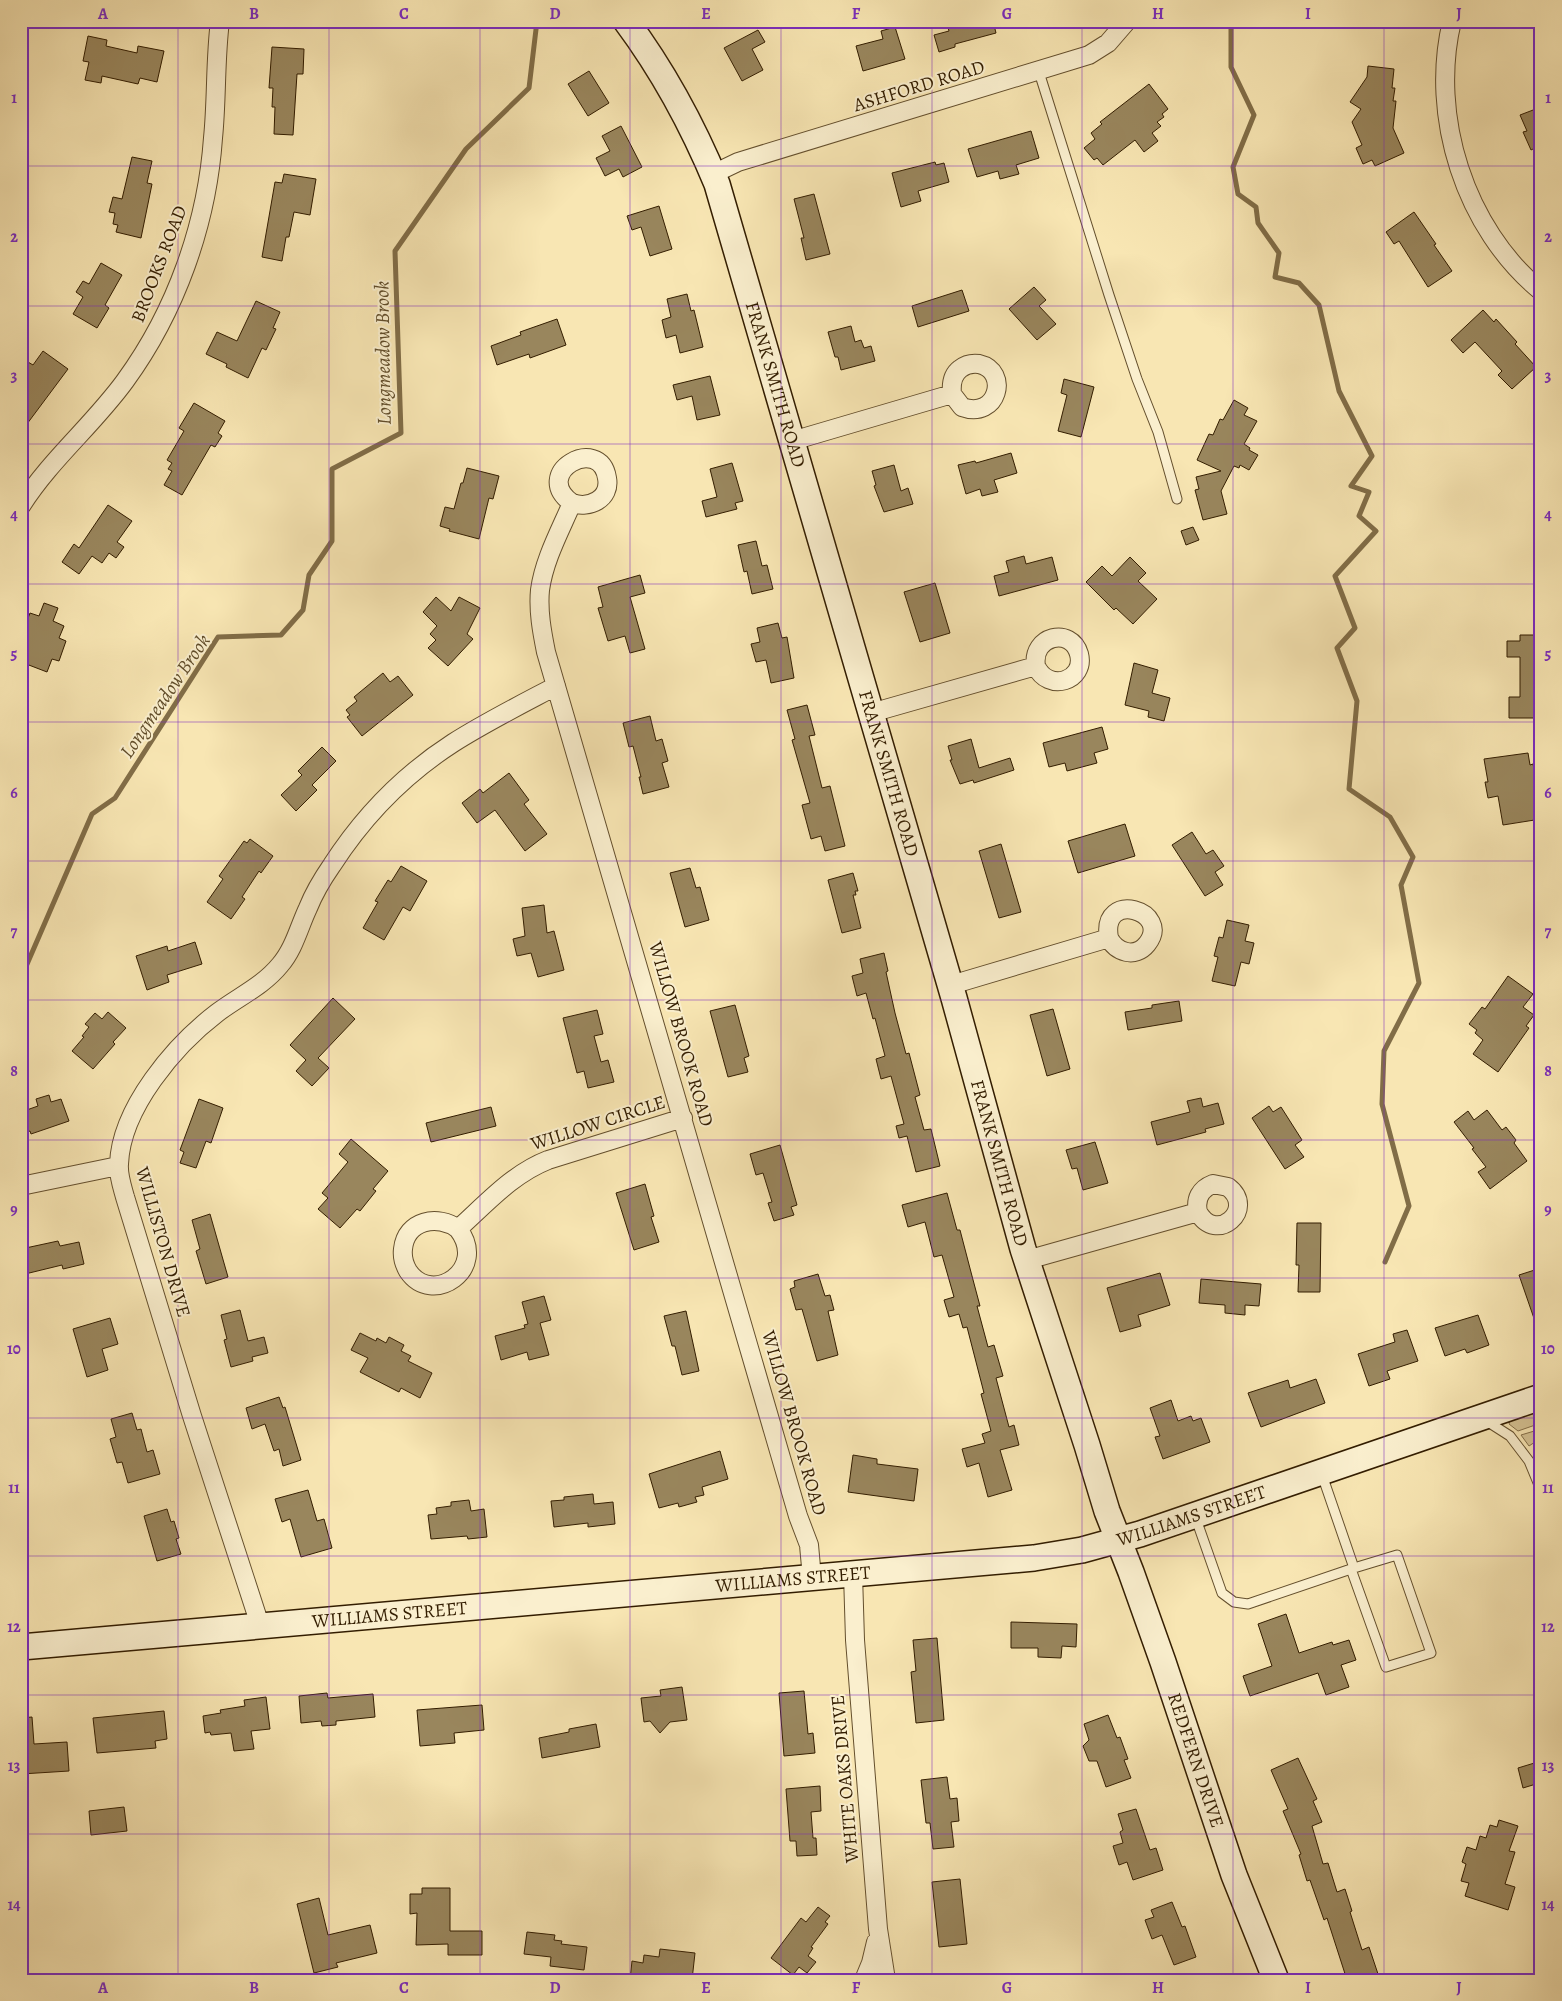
<svg xmlns="http://www.w3.org/2000/svg" width="1562" height="2001" font-family="Alegreya,serif">
<style>
.green{fill:#d7c495;stroke:#85704a}
.lines{fill:none;stroke-linecap:round;stroke-linejoin:round}
.stream{stroke:#816d47;stroke-width:5}
.building{fill:#99865d;stroke:#331d00}
.lane-casing{stroke:#644f2d;stroke-width:11}
.street-casing{stroke:#644f2d;stroke-width:20}
.secondary-casing{stroke:#331d00;stroke-width:28}
.lane{stroke:#faefce;stroke-width:9}
.street{stroke:#faefce;stroke-width:18}
.secondary{stroke:#faefce;stroke-width:25}
.grid{fill:none;stroke:#7b2cbf;stroke-width:1;stroke-opacity:0.55}
.labels{text-anchor:middle;dominant-baseline:central;stroke-width:4;stroke-linejoin:round;paint-order:stroke}
.street-label{font-size:19px;fill:#331d00;stroke:#faefce}
.water-label{font-size:20px;font-style:italic;fill:#604c29;stroke:#faefce}
.neatline{fill:none;stroke:#7b2cbf;stroke-width:2}
.grid-label{font-size:16px;text-anchor:middle;font-weight:bold;fill:#7b2cbf}
</style>
<rect width="100%" height="100%" fill="#f8e6b3"/>
<filter id="stains"><feTurbulence type="fractalNoise" baseFrequency=".004" numOctaves="4"/><feColorMatrix values="0 0 0 0 .2 0 0 0 0 .09 0 0 0 0 .02 0 0 0 .5 -.17"/></filter>
<radialGradient id="worn" r=".72"><stop offset=".6" stop-color="#630" stop-opacity="0"/><stop offset="1" stop-color="#630" stop-opacity=".3"/></radialGradient>
<path class="green" d="M1541,1411V1423L1518,1431L1509,1424L1510,1421Z
M1541,1429V1438L1529,1446L1521,1435Z"/>
<g class="lines">
<path class="stream" d="M1231,21V67L1254,115L1233,167L1238,194L1256,207L1258,223L1279,253L1275,277L1299,283L1319,305L1339,391L1372,456L1351,486L1369,492L1359,516L1376,531L1335,576L1355,628L1337,648L1357,701L1349,789L1390,817L1413,857L1401,885L1419,983L1384,1051L1382,1104L1409,1206L1385,1262
M21,978L92,814L115,798L218,637L281,635L303,610L309,575L332,541V469L401,433L395,251L466,149L529,88L537,21"/>
</g>
<path class="building" d="M946,21H993L996,33L955,44V47L939,52L934,35L949,31Z
M895,27L905,59L863,71L856,46L883,39L881,31Z
M758,30L765,42L752,49L763,70L742,81L724,48Z
M88,36L107,40L106,46L137,53L138,46L164,51L157,82L140,78L138,84L102,76L101,83L85,80L89,62L83,61Z
M272,47L304,49L303,74H297L293,135L274,134L275,107H272L273,88H269Z
M1368,66L1394,69L1392,88H1395L1393,101H1396L1393,128L1404,153L1375,166L1372,160L1363,164L1356,148L1362,145L1352,122L1361,109L1350,102L1367,77Z
M589,71L609,103L588,116L568,84Z
M1149,84L1168,109L1162,114L1164,117L1157,122L1161,126L1152,133L1158,141L1144,152L1135,140L1103,165L1097,158L1094,160L1084,148L1095,139L1091,133L1102,124L1100,122Z
M1541,107V162L1535,148L1531,150L1523,132L1527,131L1520,115Z
M621,126L642,167L623,177L619,169L605,176L596,158L610,151L602,136Z
M1031,131L1039,158L1016,165L1019,174L1000,179L998,171L977,177L968,149Z
M132,157L152,161L147,183L152,184L141,238L116,232L118,225L113,224L115,213L109,212L113,197L122,199Z
M935,162L936,165L944,163L949,182L918,191L921,201L901,207L892,173Z
M284,174L316,179L310,215L294,212L289,237H286L282,261L262,257L275,182L282,183Z
M814,194L830,254L806,260L801,238H804L794,199Z
M659,206L672,249L650,256L641,227L632,230L627,216Z
M1414,212L1436,244L1434,245L1452,271L1428,287L1399,241L1394,244L1386,232Z
M101,263L122,275L105,305L109,308L97,328L73,314L83,297L76,292L83,281L89,284Z
M1034,287L1046,300L1039,306L1056,324L1037,340L1009,309Z
M962,290L969,311L918,327L912,306Z
M687,294L691,311L694,310L703,347L680,353L676,335L666,338L662,320L671,317L667,299Z
M256,301L280,312L273,328L276,329L266,350L262,348L248,378L226,367L227,364L206,354L217,332L237,341Z
M1483,310L1494,322L1496,319L1517,342L1515,344L1536,367L1512,389L1498,375L1502,371L1475,342L1463,353L1451,340Z
M557,319L566,345L530,358L529,354L497,365L491,346L521,335L520,332Z
M851,326L855,342L861,340L864,348L871,346L875,361L841,370L838,357H835L828,332Z
M43,351L68,369L21,432V371L28,362L33,365Z
M710,376L720,415L697,420L692,396L677,400L673,385Z
M1064,379L1094,387L1081,437L1058,431L1067,395L1061,393Z
M1234,400L1248,408L1244,415L1257,421L1244,444L1250,448L1249,450L1258,455L1249,470L1240,465L1239,468L1234,466L1221,491L1227,514L1203,520L1195,490L1199,489L1196,477L1221,471L1197,460L1209,434L1213,435L1220,419L1223,420Z
M194,403L225,421L218,433L222,436L215,447L211,445L182,495L164,485L172,471L168,469L172,463L167,460L184,431L179,428Z
M1011,453L1017,473L994,480L998,492L982,496L980,489L966,494L958,465L975,461L976,463Z
M732,463L743,501L735,503L737,509L706,517L702,501L717,497L710,469Z
M894,465L901,491L908,488L913,504L884,512L874,486L876,485L872,471Z
M467,468L499,476L493,499L489,498L479,539L449,531L450,529L440,526L445,507L454,509L461,483H463Z
M108,505L132,521L117,542L124,547L116,558L109,553L102,563L92,556L79,574L62,562L74,544L79,548Z
M1193,527L1199,540L1186,545L1181,531Z
M756,541L762,566L767,565L773,589L752,594L747,571L744,572L738,545Z
M1024,556L1026,564L1052,557L1058,580L999,596L994,576L1009,572L1006,561Z
M1130,557L1146,573L1138,581L1157,599L1133,624L1116,608L1114,610L1086,582L1102,566L1112,576Z
M640,575L645,593L630,597L645,649L630,653L625,636L608,641L598,608L603,607L598,587Z
M935,583L950,633L920,642L904,592Z
M436,597L451,611L459,597L480,608L467,634L473,639L448,666L428,648L436,640L430,634L437,626L423,612Z
M44,603L58,608L53,621L64,626L59,638L66,641L59,661L52,659L47,672L21,662V656L26,643L21,641V625L25,626L30,613L39,616Z
M778,623L782,638L787,637L794,678L771,683L766,660L756,662L751,644L760,642L757,628Z
M1520,635H1541V718H1509V697H1520V657H1507V641H1520Z
M1134,663L1158,670L1152,693L1170,698L1164,721L1148,717L1149,711L1125,705Z
M383,673L390,682L398,676L413,695L362,736L347,717L350,715L346,710L357,701L354,697Z
M807,705L815,735L809,736L822,788L830,786L845,846L825,851L821,836L811,839L802,805L810,803L792,740L795,739L787,710Z
M650,716L656,741L662,739L668,761L662,763L669,787L643,794L639,777H641L633,746L629,747L623,723Z
M1102,727L1108,749L1094,753L1097,763L1067,771L1065,763L1049,767L1043,743Z
M971,739L979,768L1010,758L1014,770L974,783L973,780L960,784L950,760H952L948,746Z
M322,747L336,761L312,785L317,790L296,811L281,795L302,775L298,771Z
M1528,753L1530,765L1533,764L1540,798L1541,819L1503,825L1498,796L1488,798L1485,782H1488L1484,759Z
M509,773L529,800L524,804L547,834L525,851L495,810L477,823L462,803L480,789L483,793Z
M1125,824L1135,856L1078,873L1068,841Z
M1192,832L1206,854L1213,850L1224,866L1215,872L1223,885L1205,896L1172,845Z
M250,839L273,856L261,873L259,871L242,897L245,899L231,919L207,902L223,879L219,876L244,841L247,843Z
M1001,844L1021,912L999,918L979,851Z
M401,866L427,881L410,911L403,907L384,940L363,928L378,902L375,901L388,880L391,882Z
M690,868L696,888L700,887L709,920L685,927L670,873Z
M853,873L858,891H855L856,895H853L861,928L842,933L828,880Z
M544,905L547,933L554,931L564,970L538,977L531,953L517,956L513,939L525,936L522,908Z
M1227,920L1249,925L1245,941L1254,943L1249,964L1241,962L1235,986L1212,981L1218,957L1214,956L1219,937L1223,938Z
M195,942L202,964L167,975L169,982L147,990L136,956L167,946L168,951Z
M884,953L888,971L886,972L895,1013L906,1054L909,1053L920,1095L915,1097L924,1130L931,1129L940,1166L916,1172L907,1136L899,1138L896,1126L904,1124L891,1076L881,1079L876,1059L885,1056L875,1018L873,1019L866,993L857,996L852,976L863,973L860,959Z
M1508,976L1533,994L1523,1007L1534,1015L1526,1026L1529,1028L1498,1072L1473,1054L1483,1040L1475,1033L1477,1030L1469,1024L1482,1007L1485,1009Z
M333,998L355,1019L318,1058L329,1068L312,1086L296,1071L306,1060L290,1045Z
M1179,1001L1182,1021L1128,1030L1125,1012L1152,1008V1005Z
M735,1005L749,1056L744,1058L748,1072L728,1077L710,1011Z
M1053,1009L1070,1069L1047,1076L1030,1015Z
M597,1010L603,1034L594,1036L601,1062L608,1060L614,1082L588,1088L584,1071L577,1073L563,1018Z
M108,1012L126,1028L113,1042L115,1044L93,1069L72,1051L84,1037L82,1036L89,1027L85,1024L95,1013L102,1019Z
M49,1095L51,1102L61,1099L69,1121L31,1134L30,1131L21,1134V1112L38,1106L36,1099Z
M1201,1098L1203,1107L1218,1103L1224,1124L1205,1129L1206,1132L1157,1145L1151,1122L1190,1112L1187,1101Z
M199,1099L223,1108L211,1143L206,1141L196,1168L180,1163L184,1152L180,1150Z
M1269,1106L1273,1112L1281,1107L1302,1140L1295,1145L1304,1157L1285,1169L1252,1118Z
M491,1107L496,1126L431,1142L426,1123Z
M1487,1110L1502,1130L1506,1127L1516,1140L1514,1143L1527,1161L1490,1189L1478,1172L1486,1167L1472,1149L1474,1148L1454,1122L1468,1111L1474,1120Z
M351,1139L388,1171L373,1189L376,1191L360,1211L357,1209L340,1228L318,1209L328,1198L322,1193L348,1162L339,1154Z
M1095,1142L1108,1183L1083,1190L1077,1168L1072,1169L1066,1150Z
M780,1145L797,1205L791,1207L794,1215L774,1221L768,1203L772,1202L763,1173L756,1175L750,1154Z
M645,1184L654,1216L651,1217L659,1242L634,1250L616,1193Z
M947,1193L957,1230H960L972,1276L980,1306H977L988,1347L994,1345L1003,1376L996,1378L1009,1427L1014,1425L1019,1445L1000,1450L1012,1490L988,1497L979,1463L967,1467L962,1449L985,1443L982,1434L991,1431L981,1394L984,1393L967,1327L963,1328L959,1314L949,1317L944,1300L954,1297L942,1255L934,1257L925,1222L908,1227L902,1205Z
M210,1214L228,1277L206,1284L196,1251L200,1249L192,1220Z
M1297,1223H1321L1320,1292H1298L1299,1265H1296Z
M58,1241L60,1246L79,1242L84,1264L63,1269L62,1265L21,1275V1249Z
M1541,1268V1330H1538L1519,1275Z
M1160,1273L1170,1305L1138,1315L1141,1326L1120,1332L1107,1288Z
M818,1274L825,1296L830,1295L834,1310L828,1311L838,1355L817,1361L802,1309L796,1310L790,1289L795,1287L794,1281Z
M1201,1279L1261,1284L1259,1306L1245,1305V1315L1225,1313V1305L1199,1303Z
M544,1296L551,1320L540,1323L549,1355L529,1360L527,1352L501,1360L495,1336L525,1328L524,1325L528,1324L522,1302Z
M240,1310L248,1341L264,1337L268,1353L252,1357L253,1361L231,1367L224,1340L227,1339L221,1315Z
M686,1311L699,1371L682,1375L675,1346H672L664,1316Z
M1478,1315L1489,1345L1467,1353L1465,1349L1445,1356L1435,1328Z
M110,1318L118,1344L102,1349L108,1370L87,1377L73,1329Z
M1407,1330L1418,1361L1387,1371L1390,1379L1369,1386L1358,1354L1395,1342L1393,1334Z
M360,1333L376,1341L377,1338L386,1343L389,1337L404,1345L401,1351L411,1356L408,1361L432,1373L420,1398L401,1388L399,1392L360,1372L368,1358L351,1350Z
M1316,1379L1325,1403L1261,1427L1248,1393L1288,1380L1290,1388Z
M279,1397L283,1408L285,1407L301,1460L283,1466L279,1449L274,1451L265,1424L252,1429L246,1408Z
M1171,1400L1178,1421L1191,1416L1193,1421L1201,1418L1210,1442L1163,1459L1155,1437L1160,1436L1150,1408Z
M132,1413L137,1430L141,1429L147,1452L153,1450L160,1474L128,1483L122,1462L117,1463L110,1439L116,1437L111,1419Z
M720,1451L728,1479L702,1487L704,1495L695,1497L697,1502L679,1507L678,1503L659,1508L649,1474Z
M853,1455L877,1459V1464L918,1469L914,1501L848,1492Z
M308,1490L317,1521L324,1519L332,1548L301,1557L290,1519L282,1522L275,1499Z
M593,1494L594,1504L613,1502L615,1524L588,1527V1523L554,1527L551,1501L564,1500V1497Z
M469,1500L471,1511L484,1509L487,1537L468,1539L467,1536L431,1539L428,1515L437,1514L436,1508L451,1506V1502Z
M167,1509L171,1522L174,1521L179,1538L176,1539L181,1554L157,1561L144,1516Z
M1286,1614L1299,1653L1332,1642L1333,1645L1349,1640L1356,1660L1341,1665L1349,1687L1326,1695L1318,1673L1250,1696L1243,1676L1272,1666L1258,1624Z
M1011,1622L1077,1624L1076,1647L1062,1646L1061,1658L1038,1657V1648H1011Z
M937,1638L944,1720L916,1723L911,1672L916,1671L913,1640Z
M682,1687L687,1720L670,1722L660,1733L650,1721L644,1722L641,1698L661,1696L660,1690Z
M804,1691L808,1734L813,1733L815,1753L784,1756L779,1693Z
M327,1693L328,1698L373,1694L375,1717L336,1721V1725L322,1726L321,1721L301,1723L299,1696Z
M266,1697L270,1729L251,1731L254,1749L234,1751L231,1733L211,1735L210,1732L205,1733L203,1716L221,1713L220,1710L245,1706L244,1700Z
M482,1705L484,1730L454,1733L455,1743L420,1746L417,1710Z
M164,1711L167,1739L155,1741L156,1748L97,1753L93,1718Z
M1108,1715L1117,1738L1120,1737L1128,1759L1124,1760L1131,1778L1106,1787L1097,1761H1089L1083,1746L1089,1740L1084,1724Z
M32,1717L34,1744L67,1742L69,1771L21,1774V1718Z
M596,1724L600,1747L542,1758L539,1738L569,1732V1729Z
M1298,1758L1317,1799L1313,1801L1322,1822L1312,1826L1323,1864L1328,1863L1337,1892L1345,1889L1352,1911L1350,1912L1362,1950L1369,1947L1380,1980H1347L1327,1918L1324,1920L1310,1880L1307,1881L1299,1855L1301,1854L1283,1811L1288,1809L1271,1770Z
M1541,1761V1778L1536,1784L1523,1788L1518,1768Z
M947,1777L950,1799L957,1798L959,1821L951,1822L954,1847L933,1849L930,1823H926L921,1780Z
M820,1786L821,1811L811,1812L813,1838H816L817,1855L797,1856L796,1841H790L786,1789Z
M124,1807L127,1831L91,1835L89,1811Z
M1136,1809L1150,1850L1156,1848L1163,1870L1133,1880L1127,1862L1119,1865L1113,1846L1123,1843L1120,1832L1123,1830L1118,1814Z
M1499,1820L1518,1826L1509,1851L1515,1852L1505,1884L1515,1887L1508,1910L1465,1896L1469,1883L1461,1881L1466,1864L1462,1862L1467,1847L1476,1850L1480,1836L1486,1838L1490,1825L1497,1827Z
M960,1879L967,1944L939,1947L932,1882Z
M422,1888H450V1931H482V1955H448V1944L416,1945L417,1913L410,1914V1894H422Z
M319,1898L328,1935L370,1925L377,1953L336,1963L338,1967L314,1973L297,1904Z
M1172,1902L1182,1927L1185,1926L1196,1957L1174,1965L1162,1935L1152,1939L1145,1920L1154,1917L1151,1910Z
M818,1907L830,1916L825,1922L828,1924L811,1947L813,1948L808,1956L816,1962L807,1973L799,1967L793,1975L771,1958L801,1918L806,1922Z
M527,1932L555,1935L554,1940L562,1941L561,1944L587,1947L584,1970L550,1966L551,1957L524,1954Z
M660,1949L695,1953L692,1980H630L632,1961L643,1963L644,1955L659,1957Z"/>
<g class="lines">
<g class="lane-casing">
<path id="lane" d="M1039,72L1109,295L1137,379L1158,432L1177,499
M1485,1420L1510,1436L1529,1461L1541,1490
M1195,1516L1222,1593L1234,1602L1248,1604L1351,1569L1354,1568L1321,1472
M1351,1569L1386,1667L1431,1653L1397,1555L1354,1568"/>
</g>
<g class="street-casing">
<path id="street" d="M1452,21C1429,116 1465,229 1541,291
M713,174L738,162L1089,55L1108,43L1127,21
M792,441L952,394L962,407C998,420 1010,371 979,364C972,363 965,365 960,369C952,375 951,384 952,394
M572,503C530,473 600,434 607,478C611,499 589,509 572,503C560,531 544,560 540,590C538,611 542,632 546,652L798,1516L809,1545L812,1578
M21,506C50,460 93,425 125,381C176,311 207,224 213,138C217,99 215,60 220,21
M871,713L1036,666C1048,693 1086,681 1079,654C1071,626 1031,636 1036,666
M951,985L1109,938C1116,952 1135,959 1147,944C1173,911 1100,889 1109,938
M21,1186L118,1166
M458,1229C438,1214 406,1220 403,1249C402,1257 404,1264 408,1271C432,1307 489,1269 458,1229C486,1204 512,1174 548,1160L683,1118
M1027,1260L1198,1212C1216,1245 1257,1209 1228,1187L1213,1184C1200,1189 1195,1199 1198,1212
M853,1574L855,1640L878,1929L886,1980
M260,1625L192,1416L125,1197C122,1186 118,1175 119,1164C121,1108 175,1045 217,1013C238,997 263,986 280,965C294,949 299,927 308,908C314,893 323,878 332,865C363,817 405,774 453,743C486,722 522,704 556,686
M864,1980L871,1963L876,1942"/>
</g>
<g class="secondary-casing">
<g id="secondary">
<path id="s1" d="M626,21C664,72 693,126 717,184L954,998L1023,1249L1087,1445L1107,1511L1131,1572L1163,1662L1234,1875L1276,1980"/>
<path id="s2" d="M21,1647L1034,1558L1082,1550L1140,1534L1541,1397"/>
</g>
</g>
<use href="#lane" class="lane"/>
<use href="#street" class="street"/>
<use href="#secondary" class="secondary"/>
</g>
<path class="grid" d="M178,21V1980M329,21V1980M480,21V1980M630,21V1980M781,21V1980M932,21V1980M1082,21V1980M1233,21V1980M1384,21V1980M21,166H1541M21,306H1541M21,444H1541M21,584H1541M21,722H1541M21,861H1541M21,1000H1541M21,1140H1541M21,1278H1541M21,1418H1541M21,1556H1541M21,1695H1541M21,1834H1541"/>
<g class="labels">
<g class="street-label">
<text transform="translate(919 86) rotate(-17)">ASHFORD ROAD</text>
<text transform="translate(159 264) rotate(-69)">BROOKS ROAD</text>
<text stroke="none"><textPath href="#s1" startOffset="396">FRANK SMITH ROAD</textPath></text>
<text stroke="none"><textPath href="#s1" startOffset="801">FRANK SMITH ROAD</textPath></text>
<text transform="translate(681 1034) rotate(74)">WILLOW BROOK ROAD</text>
<text transform="translate(598 1123) rotate(-18)">WILLOW CIRCLE</text>
<text stroke="none"><textPath href="#s1" startOffset="1206">FRANK SMITH ROAD</textPath></text>
<text transform="translate(163 1242) rotate(74)">WILLISTON DRIVE</text>
<text transform="translate(794 1423) rotate(74)">WILLOW BROOK ROAD</text>
<text stroke="none"><textPath href="#s2" startOffset="1180">WILLIAMS STREET</textPath></text>
<text stroke="none"><textPath href="#s2" startOffset="775">WILLIAMS STREET</textPath></text>
<text stroke="none"><textPath href="#s2" startOffset="370">WILLIAMS STREET</textPath></text>
<text stroke="none"><textPath href="#s1" startOffset="1835">REDFERN DRIVE</textPath></text>
<text transform="translate(845 1779) rotate(-95)">WHITE OAKS DRIVE</text>
</g>
<g class="water-label">
<text transform="translate(383 353) rotate(-91)">Longmeadow Brook</text>
<text transform="translate(165 696) rotate(-56)">Longmeadow Brook</text>
</g>
</g>
<rect width="1562" height="2001" fill="none" stroke="#f8e6b3" stroke-width="55"/>
<rect x="28" y="28" width="1506" height="1946" class="neatline"/>
<g class="grid-label">
<text x="103" y="19">A</text>
<text x="254" y="19">B</text>
<text x="404" y="19">C</text>
<text x="555" y="19">D</text>
<text x="706" y="19">E</text>
<text x="856" y="19">F</text>
<text x="1007" y="19">G</text>
<text x="1158" y="19">H</text>
<text x="1308" y="19">I</text>
<text x="1459" y="19">J</text>
<text x="14" y="103">1</text>
<text x="1548" y="103">1</text>
<text x="14" y="242">2</text>
<text x="1548" y="242">2</text>
<text x="14" y="381">3</text>
<text x="1548" y="381">3</text>
<text x="14" y="520">4</text>
<text x="1548" y="520">4</text>
<text x="14" y="659">5</text>
<text x="1548" y="659">5</text>
<text x="14" y="798">6</text>
<text x="1548" y="798">6</text>
<text x="14" y="937">7</text>
<text x="1548" y="937">7</text>
<text x="14" y="1076">8</text>
<text x="1548" y="1076">8</text>
<text x="14" y="1215">9</text>
<text x="1548" y="1215">9</text>
<text x="14" y="1354">10</text>
<text x="1548" y="1354">10</text>
<text x="14" y="1493">11</text>
<text x="1548" y="1493">11</text>
<text x="14" y="1632">12</text>
<text x="1548" y="1632">12</text>
<text x="14" y="1771">13</text>
<text x="1548" y="1771">13</text>
<text x="14" y="1910">14</text>
<text x="1548" y="1910">14</text>
<text x="103" y="1993">A</text>
<text x="254" y="1993">B</text>
<text x="404" y="1993">C</text>
<text x="555" y="1993">D</text>
<text x="706" y="1993">E</text>
<text x="856" y="1993">F</text>
<text x="1007" y="1993">G</text>
<text x="1158" y="1993">H</text>
<text x="1308" y="1993">I</text>
<text x="1459" y="1993">J</text>
</g>
<rect width="100%" height="100%" filter="url(#stains)"/>
<rect width="100%" height="100%" fill="url(#worn)"/>
</svg>
